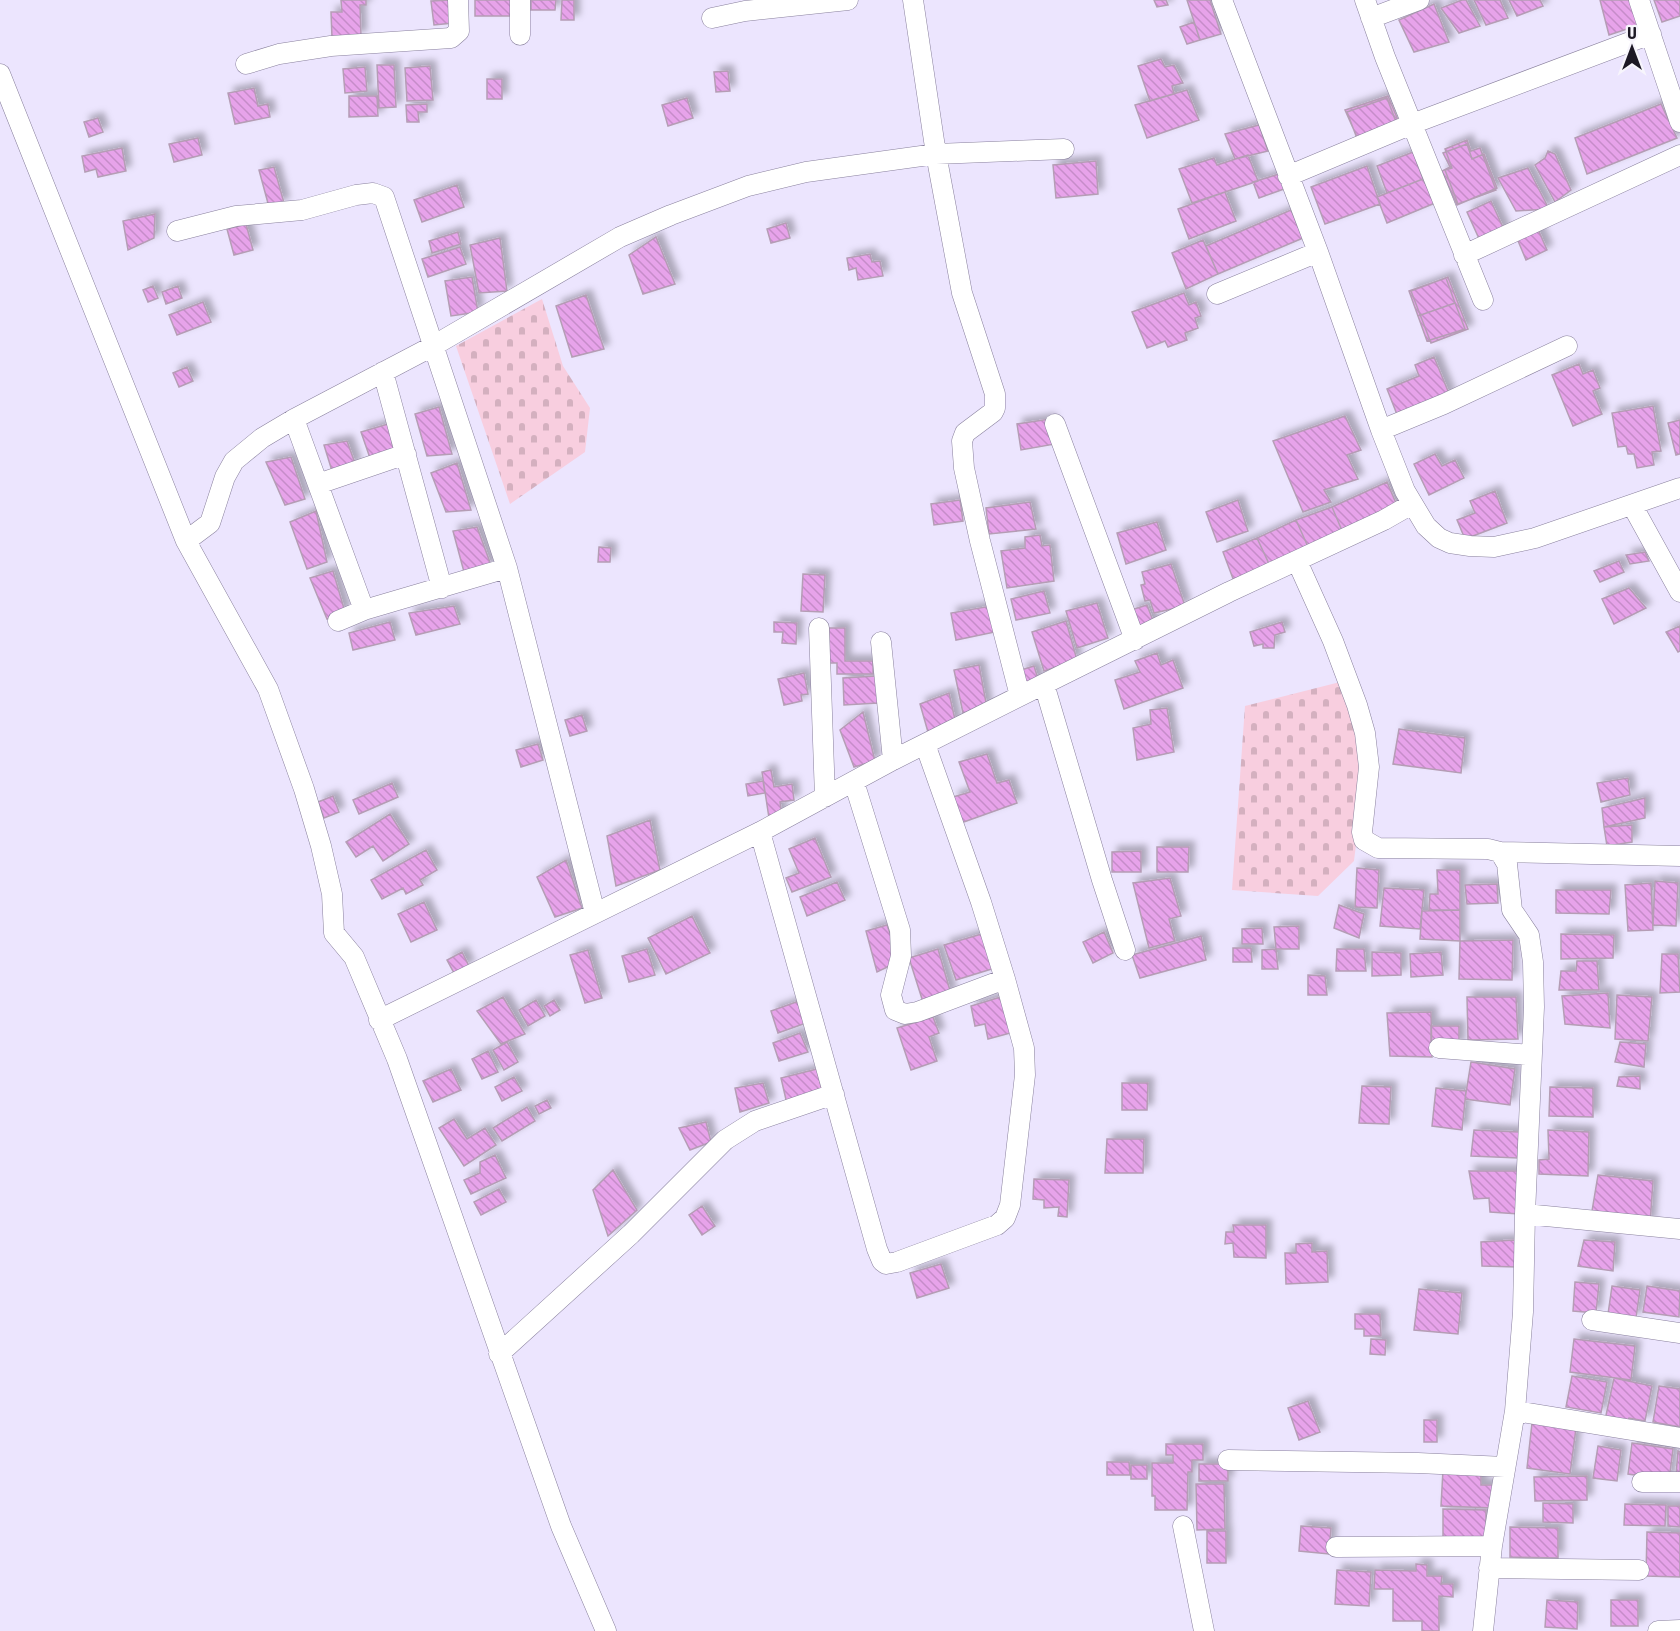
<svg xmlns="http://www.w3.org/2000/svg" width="1680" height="1631" font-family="'Asap Condensed',sans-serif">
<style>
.cemetery{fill:url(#cemetery-stones)}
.building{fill:url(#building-back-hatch);stroke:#b59db5;stroke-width:1.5;filter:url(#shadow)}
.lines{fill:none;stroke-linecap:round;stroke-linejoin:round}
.minor-casing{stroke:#89809d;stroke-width:21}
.minor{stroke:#fff;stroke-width:20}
</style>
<defs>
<pattern id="cemetery-stones" width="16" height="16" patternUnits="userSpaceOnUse" patternTransform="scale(1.5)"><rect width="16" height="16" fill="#f8cedf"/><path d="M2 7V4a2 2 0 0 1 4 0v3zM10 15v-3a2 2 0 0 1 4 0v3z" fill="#d4b0bf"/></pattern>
<pattern id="building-back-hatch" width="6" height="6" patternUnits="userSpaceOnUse" patternTransform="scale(1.5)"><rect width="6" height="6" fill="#e7a3ea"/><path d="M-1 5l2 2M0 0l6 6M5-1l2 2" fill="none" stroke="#c68cc9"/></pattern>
<filter id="shadow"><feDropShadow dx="5.5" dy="-5.5" stdDeviation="3" flood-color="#0004"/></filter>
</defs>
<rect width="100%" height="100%" fill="#ece5fe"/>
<path class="cemetery" d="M542,299L563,366L590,408L585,452L510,504L456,346Z
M1344,681L1358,738L1363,787L1354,861L1318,896L1232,890L1245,706Z"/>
<path class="building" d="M341,0H366V5H360L361,36L332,38L331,12H342Z
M451,0L453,23L434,25L431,1Z
M475,0H517V16H475Z
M531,0H556L555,10H531Z
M562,0H574V20H561Z
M1154,0H1166L1168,5L1157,7Z
M1187,0H1210L1221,34L1200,40Z
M1462,0H1466L1480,26L1459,33L1441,8Z
M1474,0H1500L1508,18L1486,25Z
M1509,0H1540L1543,6L1517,16Z
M1600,0H1631L1639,25L1609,35Z
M1654,0H1680V16L1662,22Z
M1434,4L1449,42L1414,52L1399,20Z
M1194,22L1200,40L1187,44L1180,27Z
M1161,59L1165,67L1174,65L1183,83L1172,86L1174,94L1150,101L1138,66Z
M377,65H394L396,107L379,108Z
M430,66L433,100L407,101L405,68Z
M365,67L367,91L345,93L343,69Z
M728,71L730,91L716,92L714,72Z
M487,79H502V99H487Z
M254,88L258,106L268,104L270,117L235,124L228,93Z
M1187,90L1199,120L1147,138L1135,105Z
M349,96H377L378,116L349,117Z
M1388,96L1398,120L1357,137L1345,110Z
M687,98L693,118L668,126L662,105Z
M1387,98L1396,122L1358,141L1347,112Z
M427,104V112H418L419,122H407L406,105Z
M1661,104L1677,138L1587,174L1575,138Z
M98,118L103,132L89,137L84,122Z
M1259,125L1268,151L1235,159L1225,134Z
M198,138L202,155L174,162L169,144Z
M1467,140L1471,151L1480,148L1496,190L1458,204L1445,170L1452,168L1445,149Z
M1467,144L1472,159L1484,154L1497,188L1457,205L1442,171L1450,167L1443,153Z
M122,148L126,171L98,177L96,169L85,172L82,156Z
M1548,151L1555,154L1571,190L1555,202L1535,165L1545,158Z
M1413,152L1423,179L1387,193L1377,166Z
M1248,155L1258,181L1192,203L1179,169L1214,158L1217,165Z
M1096,161L1098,194L1056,198L1053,165Z
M1367,166L1380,204L1325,224L1311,187Z
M274,167L284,203L269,207L259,170Z
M1528,168L1549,209L1516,211L1498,178Z
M1279,174L1284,189L1259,198L1253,182Z
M1423,179L1435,203L1387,223L1377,197Z
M457,185L464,207L422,222L414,200Z
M1225,192L1236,221L1189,239L1178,209Z
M1491,201L1505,232L1481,243L1467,212Z
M1291,210L1303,238L1218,274L1206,246Z
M155,214L154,238L128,250L123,221Z
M786,223L790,238L771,243L767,229Z
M246,224L253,250L234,255L227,229Z
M1537,227L1547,250L1526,260L1516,236Z
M458,232L461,244L432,253L429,241Z
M656,237L675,284L643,294L629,255Z
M500,238L507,291L479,293L470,245Z
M1203,240L1218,274L1186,289L1172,253Z
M460,247L466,264L428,277L422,259Z
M870,254L872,262L880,261L883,276L858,280L856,268L849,270L847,258Z
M472,277L478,312L451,316L445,281Z
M1448,277L1468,329L1431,343L1411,291Z
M1446,278L1455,303L1418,316L1409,291Z
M153,286L158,298L148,302L143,290Z
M178,286L182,298L166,304L162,292Z
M1184,293L1189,305L1196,302L1201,316L1195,318L1198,328L1185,333L1187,340L1168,347L1165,341L1147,348L1132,312Z
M586,295L604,349L572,357L556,306Z
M203,302L211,322L177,335L169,315Z
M1455,303L1465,329L1427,341L1418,316Z
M1434,357L1450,396L1398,417L1387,389L1419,376L1415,365Z
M1579,364L1583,374L1593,370L1600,388L1593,391L1602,414L1573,426L1552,375Z
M187,367L193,381L179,387L173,373Z
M1653,406L1661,451L1652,452L1654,465L1637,468L1634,454H1628L1626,446L1618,447L1612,413Z
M439,407L452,454L427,456L415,414Z
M1345,416L1361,450L1347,455L1358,479L1324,490L1331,502L1303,512L1273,441Z
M1050,419L1055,444L1021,450L1017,424Z
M1680,420V454L1676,455L1668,423Z
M388,424L394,451L370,458L361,432Z
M347,441L356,466L332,471L324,445Z
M1435,454L1442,466L1455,460L1464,478L1429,495L1414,464Z
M291,457L305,499L285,505L266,462Z
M457,463L471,510L446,512L431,473Z
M1387,482L1398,508L1343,533L1332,507Z
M1495,491L1507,523L1465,539L1457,520L1475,513L1470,501Z
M960,500L963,521L934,525L931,504Z
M1238,500L1248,531L1217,542L1206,512Z
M1030,502L1036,529L989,534L986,508Z
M1332,507L1343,533L1309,549L1296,520Z
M316,511L327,562L307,569L290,522Z
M1296,520L1309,549L1271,568L1257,538Z
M1157,522L1166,550L1126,564L1117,533Z
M477,527L492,568L464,572L453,531Z
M1040,535L1042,546L1050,545L1054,581L1007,588L1001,551L1025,548V537Z
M1257,538L1271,568L1235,584L1223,552Z
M599,547L611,548L610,562H598Z
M1645,552L1649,561L1630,564L1626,555Z
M1619,561L1624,572L1600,582L1594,571Z
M1171,564L1185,606L1154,613L1150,600L1145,601L1141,585L1145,584L1142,572Z
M333,571L345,612L327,619L310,578Z
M803,574L825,575L823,612L801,611Z
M1629,588L1646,608L1614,624L1602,599Z
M1044,591L1050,613L1016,620L1011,599Z
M1097,603L1108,638L1077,648L1066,611Z
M1147,605L1155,626L1139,633L1131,610Z
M454,606L460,624L416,635L409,613Z
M991,606L995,632L956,640L951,613Z
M1066,621L1077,660L1044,671L1032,632Z
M390,622L395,640L353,650L349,633Z
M774,622L797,623L796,644L782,643L783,632H774Z
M1282,622L1285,632L1275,635L1274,648H1263V644L1254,646L1250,632Z
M1680,626V651L1678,652L1666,632Z
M829,628H845V661H873V674H837V663H829Z
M1157,653L1161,665L1173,660L1183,688L1124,709L1115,680L1140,672L1135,661Z
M979,665L987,708L963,713L954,670Z
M1034,666L1039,682L1026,686L1021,670Z
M804,673L808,694L801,695L802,701L784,705L778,679Z
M876,676L878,703L844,705L843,678Z
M949,693L956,724L928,732L920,704Z
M1167,708L1174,752L1137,760L1133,728L1151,724L1150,710Z
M863,712L875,761L854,767L840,730Z
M582,715L587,731L570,736L565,720Z
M1399,729L1465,738L1461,773L1393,764Z
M538,744L543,760L521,767L516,750Z
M987,754L997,783L1009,780L1017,803L961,823L953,797L970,792L959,762Z
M771,770L774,787L792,784L794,800L780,802L782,816L769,818L762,772Z
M1628,778L1630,795L1601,802L1597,783Z
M763,781L765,793L748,796L746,784Z
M392,783L398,797L359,814L353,800Z
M333,796L339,812L324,818L318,802Z
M1645,798V818L1604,827L1602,808Z
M390,814L409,844L383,861L373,846L356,857L346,842Z
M650,820L660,870L616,886L607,836Z
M1632,825V842L1607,846L1604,827Z
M815,838L831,877L792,892L786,878L799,873L789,849Z
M1157,847H1189L1188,872H1157Z
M426,850L437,870L420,880L423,885L406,894L403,888L382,899L371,880Z
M1141,851V872H1112V852Z
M566,860L582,908L555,917L537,877Z
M1357,868L1379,870L1377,908L1355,907Z
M1437,870H1460V910H1429L1430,894H1438Z
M1170,878L1181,916L1169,919L1175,941L1149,948L1133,883Z
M1655,881L1678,883L1676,926L1653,925Z
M837,882L845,900L807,916L800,897Z
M1651,883L1653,930L1628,931L1625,885Z
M1497,884L1498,903L1467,904L1465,885Z
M1384,888L1424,890L1420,929L1380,926Z
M1556,890H1611L1609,914L1556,913Z
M424,902L437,930L411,942L398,914Z
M1339,905L1364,914L1359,938L1334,928Z
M1460,910V941L1420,939L1422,911Z
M692,916L710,953L666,974L648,938Z
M887,925L900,961L877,972L866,931Z
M1299,926V949H1276L1274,927Z
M1262,928L1263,944H1242V929Z
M1104,932L1113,953L1093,963L1083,942Z
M985,933L995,968L956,980L944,945Z
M1561,934L1614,935L1613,958L1561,959Z
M1201,936L1206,960L1140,978L1132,955Z
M1513,940L1512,980L1459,979L1460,941Z
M1233,948H1251L1252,962H1233Z
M647,949L655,975L629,982L622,956Z
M938,949L951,994L923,1002L909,958Z
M1276,949L1278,969H1262V950Z
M1337,949H1364L1366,971H1336Z
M588,950L602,998L585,1003L570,955Z
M462,952L469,966L454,973L447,960Z
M1372,952L1401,953V975L1372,976Z
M1441,952L1443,975L1411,977L1410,954Z
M1662,954H1678L1680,992L1660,993Z
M1577,961H1597L1599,990H1559L1561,971H1576Z
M1308,975L1325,976L1327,995H1308Z
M1608,993L1610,1028L1565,1024L1562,996Z
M1617,995L1652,997L1648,1041L1615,1039Z
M1004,996L1014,1032L988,1039L985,1024L975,1026L971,1006Z
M503,997L525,1034L501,1044L477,1011Z
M1467,997H1516L1518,1039L1468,1040Z
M536,1000L545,1016L528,1026L519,1010Z
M554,1000L560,1010L550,1016L544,1006Z
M799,1001L806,1023L778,1033L771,1011Z
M1431,1012L1432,1057L1390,1056L1387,1013Z
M933,1017L939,1033L929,1037L937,1061L911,1070L897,1028Z
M1431,1026H1459V1046H1431Z
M800,1033L808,1052L779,1061L773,1043Z
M507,1042L518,1062L504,1070L493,1050Z
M1620,1042L1646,1044L1644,1067L1615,1062Z
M488,1051L498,1072L482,1079L472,1059Z
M1471,1062L1515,1069L1510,1105L1465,1099Z
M451,1069L461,1090L433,1102L423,1081Z
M817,1069L823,1095L787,1104L781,1078Z
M1640,1076V1089L1617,1086L1619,1077Z
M514,1077L522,1091L502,1101L495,1087Z
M763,1083L769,1103L740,1112L735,1088Z
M1122,1083H1148L1147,1110H1122Z
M1362,1086L1391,1087L1389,1124L1359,1123Z
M1550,1087L1593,1088V1117L1549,1116Z
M1436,1088L1466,1091L1462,1130L1432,1126Z
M547,1100L551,1108L539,1114L535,1106Z
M527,1107L535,1121L502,1141L493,1128Z
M454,1119L467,1139L485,1128L496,1145L464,1166L439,1128Z
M706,1122L711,1142L690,1150L679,1128Z
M1474,1130L1519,1132L1518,1158L1471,1156Z
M1548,1130L1589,1132L1588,1176L1539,1174V1160L1549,1159Z
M1107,1139H1144L1143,1173H1105Z
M495,1155L506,1178L471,1194L464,1180L480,1173V1162Z
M613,1170L637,1210L608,1236L593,1190Z
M1469,1171H1520L1519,1214L1490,1212L1489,1198L1474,1199Z
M1598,1175L1653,1181L1650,1224L1591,1217Z
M1034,1179L1069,1180L1067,1217L1058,1216L1059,1207L1044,1208V1200L1033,1199Z
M499,1189L506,1202L481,1215L474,1202Z
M702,1206L715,1226L702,1235L689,1215Z
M1233,1225H1266V1258L1234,1257L1233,1243L1225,1244L1226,1232H1234Z
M1515,1240L1517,1267L1482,1266L1481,1242Z
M1584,1240L1615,1242L1613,1271L1578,1266Z
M1312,1243V1252L1327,1251L1328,1282L1286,1284L1285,1253H1296V1244Z
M941,1264L949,1288L917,1298L910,1273Z
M1575,1282L1599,1284L1596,1313L1573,1311Z
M1612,1286L1640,1290L1636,1318L1608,1314Z
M1647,1286L1680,1291L1679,1317L1643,1312Z
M1419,1289L1462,1293L1458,1334L1414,1330Z
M1355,1314H1380L1381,1336H1364V1329H1355Z
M1371,1339L1386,1340L1385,1355L1370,1354Z
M1574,1339L1635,1346L1631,1380L1570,1372Z
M1572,1376L1607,1382L1601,1413L1566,1407Z
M1614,1378L1652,1386L1645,1421L1629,1418L1627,1424L1605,1420Z
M1659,1386L1680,1389V1427L1653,1422Z
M1308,1401L1320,1432L1299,1440L1288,1408Z
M1424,1420H1437V1442H1424Z
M1532,1423L1576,1428L1570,1474L1527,1468Z
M1632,1443L1673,1449L1669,1480L1628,1474Z
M1166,1444H1203V1460H1192V1472H1188L1187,1510H1155V1496H1152V1463H1173V1455H1166Z
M1598,1446L1621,1450L1617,1481L1593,1478Z
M1678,1451L1680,1452V1475H1676Z
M1107,1462H1129L1130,1475H1107Z
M1199,1464H1228V1481H1199Z
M1131,1465H1147V1479H1131Z
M1443,1470L1481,1472V1485H1496L1495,1508L1441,1506Z
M1587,1476V1500L1535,1501L1534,1477Z
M1196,1484H1224L1225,1529L1197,1530Z
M1543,1503L1573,1504V1523L1543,1522Z
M1625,1504L1666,1505L1665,1526L1624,1525Z
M1668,1506H1680V1527L1668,1526Z
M1443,1509L1486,1510V1538H1443Z
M1301,1526L1331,1528L1329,1554L1299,1551Z
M1510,1527L1558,1528V1558L1510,1557Z
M1207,1531H1226V1563H1207Z
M1647,1532L1680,1533V1577L1646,1576Z
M1416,1564L1427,1565V1576H1442L1441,1584H1453V1597L1439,1596V1631H1422V1621H1393V1589H1374L1375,1570L1416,1571Z
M1337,1570L1371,1572L1369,1606L1335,1604Z
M1547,1600L1578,1602L1577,1629L1545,1627Z
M1611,1600H1638V1626H1611Z"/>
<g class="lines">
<g class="minor-casing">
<path id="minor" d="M913,0L936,154L962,293L995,394V408L993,412L965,433L962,441L964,468L980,541L1020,696
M1222,0L1318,252L1381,430L1405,491L1426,526L1439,538L1450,543L1470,546L1494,547L1535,538L1680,488
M1365,0L1385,57L1483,300
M1639,0L1680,122
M712,18L745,11L848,0
M1371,18L1419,0
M520,35V0
M246,64L279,54L331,46L451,38L459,31L458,0
M0,74L186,541L268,689L304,789L321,846L332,894L334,933L354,957L397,1059L561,1526L606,1631
M1288,176L1412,124L1651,34
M177,231L236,216L302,210L356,195L373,193L384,197L507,568L595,913
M1464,255L1680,155
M1217,294L1318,252
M383,372L442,588
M294,419L364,610
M1055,424L1135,640
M1381,430L1444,404L1567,346
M318,484L406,454
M1632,505L1680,592
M186,541L210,523L225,477L234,461L262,438L294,419L433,346L620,237L671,215L748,186L806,172L936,154L1064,149
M1297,561L1333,641L1357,705L1365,733L1369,767L1362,832L1364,840L1378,848L1488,849L1500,852L1507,864L1512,910L1529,935L1533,962L1534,1007L1525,1214L1523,1312L1515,1411L1492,1546L1483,1631
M338,621L364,610L507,568
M819,628L825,797
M881,642L893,760
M1044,684L1102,880L1125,950
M854,782L900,930L901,956L891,995L895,1010L905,1014L917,1012L1005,979
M760,832L877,1249L882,1261L886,1264L897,1262L997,1225L1005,1218L1010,1205L1025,1075L1024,1048L1005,979L981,902L925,744
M1500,852L1680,856
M379,1020L760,832L893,760L1044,684L1229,592L1384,520L1412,504
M1439,1048L1531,1055
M1525,1214L1680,1229
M1592,1320L1680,1333
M499,1354L631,1234L725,1140L755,1121L834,1094
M1515,1411L1680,1438
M1228,1460L1418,1463L1505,1467
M1642,1482H1680
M1183,1526L1204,1631
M1336,1547L1492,1546
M1489,1568L1639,1570
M1658,1631L1680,1630"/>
</g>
<use href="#minor" class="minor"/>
</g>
<g transform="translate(1632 48)" stroke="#f7f5fc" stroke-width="4.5" paint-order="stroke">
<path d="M0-4.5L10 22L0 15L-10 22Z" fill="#1d1925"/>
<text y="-9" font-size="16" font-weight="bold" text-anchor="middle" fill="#1d1925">U</text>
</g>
</svg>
